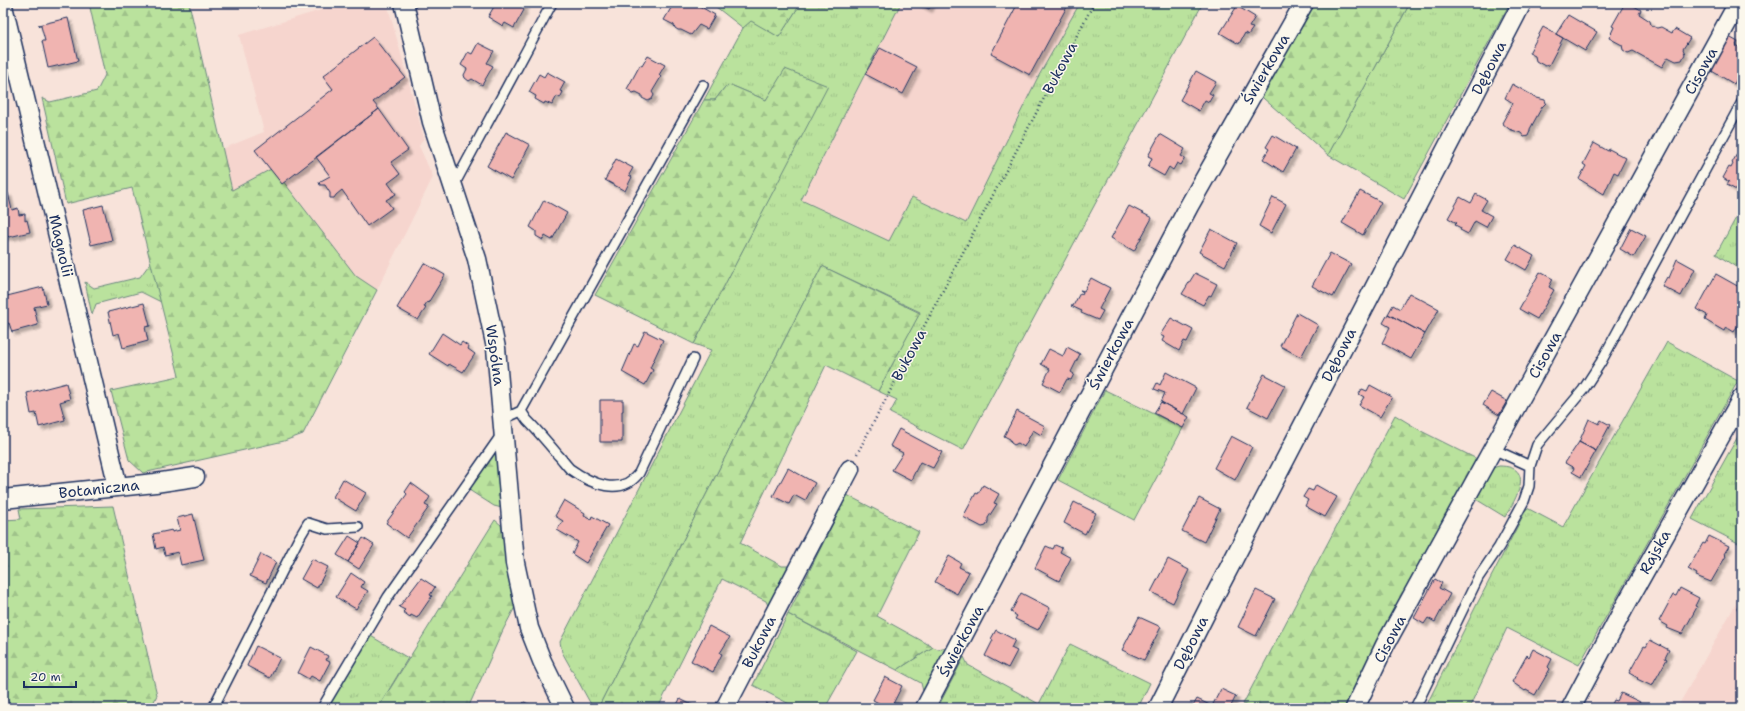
<svg xmlns="http://www.w3.org/2000/svg" width="1745" height="711" font-family="'Shantell Sans',sans-serif">
<style>
.built{fill:#f6d5ce}
.grass{fill:url(#grass-tufts);stroke:#6a887e}
.forest{fill:url(#forest-firs);stroke:#6a887e}
.building{fill:#f0b4b1;stroke:#1b2f5e;filter:url(#shadow)}
.lines{fill:none;stroke-linecap:round;stroke-linejoin:round}
.service-casing{stroke:#1b2f5e;stroke-width:12}
.minor-casing{stroke:#1b2f5e;stroke-width:21}
.path{stroke:#1b2f5e;stroke-width:2.5;stroke-dasharray:1 3;stroke-linecap:butt}
.service{stroke:#fbf7ec;stroke-width:9}
.minor{stroke:#fbf7ec;stroke-width:18}
.labels{text-anchor:middle;dominant-baseline:central;stroke-width:3;stroke-linejoin:round;paint-order:stroke}
.street-label{font-size:15px;fill:#1b2f5e;stroke:#fbf7ec}
</style>
<defs>
<pattern id="grass-tufts" width="24" height="20" patternUnits="userSpaceOnUse"><rect width="24" height="20" fill="#bae29d"/><path d="M3 7l-1-3M5 7V3M7 7l1-3M15 17l-1-3M17 17v-4M19 17l1-3" fill="none" stroke="#9fc28a"/></pattern>
<pattern id="forest-firs" width="22" height="20" patternUnits="userSpaceOnUse"><rect width="22" height="20" fill="#bae29d"/><path d="M5 1l3.5 6h-7zM16 11l3.5 6h-7z" fill="#9fc28a"/></pattern>
<filter id="shadow"><feDropShadow dx="3.5" dy="3.5" stdDeviation="1" flood-color="#0004"/></filter>
</defs>
<rect width="100%" height="100%" fill="#f8e3da"/>
<filter id="ink" filterUnits="userSpaceOnUse"><feTurbulence type="fractalNoise" baseFrequency=".025" numOctaves="2"/><feDisplacementMap in="SourceGraphic" scale="8" xChannelSelector="R" yChannelSelector="G"/><feConvolveMatrix kernelMatrix="1 2 1 2 8 2 1 2 1" color-interpolation-filters="sRGB"/></filter>
<g filter="url(#ink)">
<path class="built" d="M344,3H387L424,138L419,146L433,177L377,290L232,191L222,149L264,132L239,35Z
M901,3H1080L1037,79L966,223L912,197L890,241L842,218L801,200Z
M1742,593V708H1677Z"/>
<path class="grass" d="M801,3H901L801,200L889,241L912,197L966,223L1037,79L1080,3H1203L963,450L890,413L897,400L878,391L920,312L822,266L598,708H593L562,652L560,642L711,350L694,344L827,86L786,70L766,100L733,86L725,87L715,100H704L743,28L751,20L779,37Z
M1410,3H1510L1404,199L1328,155Z
M1742,207V271L1716,254Z
M151,262L161,302L141,292L96,304L92,315L85,282L94,288L140,277Z
M1667,342L1738,381L1579,665L1507,628L1469,708H1425L1476,606L1527,508L1563,527Z
M1105,390L1183,428L1134,520L1058,480Z
M1742,429V545L1692,519Z
M1499,466C1537,466 1515,500 1505,517L1474,498L1489,469Z
M788,614L857,651L825,708H797L753,685Z
M369,635L408,658L378,708H326Z
M1070,644L1150,683L1138,708L938,707L964,657L968,665L1039,704Z
M933,647L938,649L947,647L929,687L923,691L921,683L897,670Z"/>
<path class="forest" d="M89,3H189L232,190L273,168L356,276L377,290L303,434L284,441L143,473L129,460L111,391L179,376L132,188L66,204L42,98L50,102L97,91L105,75Z
M711,3H801L779,37L751,21L743,28Z
M1310,3H1410L1328,155L1255,91Z
M785,69L828,86L694,344L595,295L704,100H715L725,87L733,86L766,100Z
M822,266L920,313L878,391L826,365L740,543L782,566H790L769,608L766,601L722,579L658,708H598Z
M1395,415L1423,432L1479,460L1347,708H1251L1243,704Z
M496,450L502,508L494,506L469,490Z
M847,495L919,532L877,616L933,647L897,670L788,614Z
M113,506L157,695L151,708H10L3,678V520L21,519L19,509Z
M495,520L501,525L515,607L503,630L468,708H378Z"/>
<path class="building" d="M496,3H526L522,9L524,10L514,28L505,23L503,26L488,17Z
M674,3H687L695,7L696,4L715,15L707,29L699,25L691,35L681,30H678L675,28L674,25L664,20Z
M917,3H932L929,9Z
M1018,3H1069L1030,75L991,54Z
M1625,3H1629L1641,10L1639,14L1650,21L1651,25L1657,28L1661,27L1672,33L1675,29L1690,38L1683,49L1685,54L1682,60L1676,61L1668,57L1662,67L1633,51L1628,53L1623,50L1622,45L1609,38L1614,27L1612,26Z
M1237,6L1255,17L1249,27L1253,28L1248,35L1245,33L1239,44L1220,33Z
M1568,15L1597,32L1585,51L1556,34Z
M68,18L78,61L48,68L42,41H45L41,26H39L38,25Z
M1543,27L1563,38L1549,65L1545,66L1536,61L1535,56L1529,53Z
M373,37L405,77L373,102L379,109L282,184L255,150L333,89L323,76Z
M1729,37L1738,42L1736,45L1742,49L1739,57L1742,59V69L1734,84L1710,70Z
M478,43L494,51L487,63L493,66L482,85L472,79L469,81L465,78L464,75L467,69L461,65L468,52L472,54Z
M880,48L917,67L903,94L865,74Z
M648,56L665,65L659,75L661,77L652,92L654,95L652,99L648,101L642,98V95L636,92L633,93L627,89L640,65L642,66Z
M1196,71L1216,82L1209,93L1213,95L1209,102L1205,100L1199,111L1180,100Z
M547,72L565,82L560,91L563,92L560,98L557,96L552,105L545,102L544,104L535,99L536,96L529,92L539,74L544,77Z
M1512,84L1537,98L1545,100L1546,103L1542,107L1530,129V131L1528,136L1524,137L1521,133L1509,129L1502,123L1513,103L1505,98Z
M379,109L408,150L391,162L400,174L388,183L396,194L386,200L392,208L367,226L342,190L336,195L334,198H330V193L325,185H320L319,182L330,176L316,157Z
M506,132L530,145L511,180L487,166Z
M1160,134L1185,149L1181,156L1185,158L1181,165L1177,163L1173,170L1169,167L1164,176L1148,167L1152,158L1148,156Z
M1273,135L1296,149L1283,172L1263,159L1269,149L1266,147Z
M1594,143L1608,151L1609,149L1626,158L1618,174L1614,172L1604,194L1579,179L1586,166L1583,164Z
M1738,152L1742,154V189L1740,192L1727,185L1729,182L1723,178L1729,167L1731,168L1733,164L1732,163Z
M616,159L633,168L629,175L632,177L625,191L605,180Z
M1360,191L1381,202L1363,235L1342,223Z
M8,193L12,210L18,208L19,215L25,214V221L27,220L30,232L9,237L8,236L3,237V194Z
M1476,194L1487,200L1481,210L1492,216L1486,227L1475,221L1468,234L1460,230L1461,228L1455,225L1457,223L1448,218L1460,197L1471,203Z
M1273,197L1286,204L1271,233L1259,226Z
M544,200L567,213L552,240L545,236L543,240L536,236V231L530,227Z
M103,205L112,240L91,245L83,210Z
M1129,206L1152,218L1134,251L1111,238Z
M1631,228L1646,236L1634,257L1620,249Z
M1211,229L1237,243L1225,266L1199,252Z
M1515,245L1534,256L1526,270L1507,259Z
M1330,253L1351,264L1333,297L1312,286Z
M1677,259L1695,269L1681,296L1662,286L1667,277L1669,278Z
M424,263L445,275L428,303L427,302L424,307L426,308L418,320L397,308Z
M1540,272L1553,279L1549,287L1554,290L1537,319L1519,309Z
M1195,273L1217,284L1211,296L1209,295L1203,305L1182,294Z
M1716,274L1741,288L1742,285V311L1739,315L1742,318L1734,332L1726,327L1724,331L1705,320L1707,315L1697,309Z
M1091,278L1110,288L1099,309L1103,311L1098,320L1081,313L1082,311L1071,306H1073L1080,293L1082,294L1083,292L1080,290L1084,291Z
M43,287L47,304L34,307L38,325L12,332L9,323L3,325V297Z
M1409,293L1439,309L1425,334L1388,314L1393,305L1400,309Z
M144,303L150,326L145,327L148,341L123,348L119,333L113,335L108,312Z
M1297,313L1318,325L1301,357L1280,346Z
M1388,314L1425,334L1411,359L1382,343L1390,327L1383,323Z
M1171,318L1193,330L1187,342L1184,341L1179,351L1162,341L1164,337L1160,335Z
M645,331L663,340L650,368L653,370L645,385L622,372L634,344L638,346Z
M442,333L460,345L462,342L469,347L468,349L475,354L463,372L449,364L448,366L429,354Z
M1067,347L1080,354L1071,372L1074,374L1071,380L1067,379L1060,392L1043,383L1050,369L1041,364L1049,349L1063,356Z
M1166,372L1196,388L1183,414L1161,402L1165,393L1154,389L1157,383L1160,385Z
M1264,374L1285,385L1268,418L1247,407Z
M66,383L70,399L60,402L65,420L39,427L36,413L31,414L27,393Z
M1370,385L1392,397L1380,417L1359,405L1364,397L1359,394L1362,389L1367,391Z
M1491,392L1507,401L1499,415L1483,405Z
M600,400H623V411H622V442H600Z
M1161,402L1189,417L1183,428L1154,413Z
M1017,411L1045,426L1041,435L1033,430L1024,447L1018,443L1014,445L1011,443L1010,439L1004,436Z
M1589,419L1599,424L1601,420L1610,425L1596,451L1579,442Z
M899,429L942,452L933,468L920,462L911,480L892,470L903,453L890,446Z
M1231,436L1252,447L1235,480L1214,468Z
M1579,442L1596,451L1581,477L1572,472L1574,468L1565,463Z
M788,468L815,483L805,501L794,495L789,504L773,496Z
M343,479L366,493L356,511L333,497Z
M411,483L430,497L425,505L429,507L407,538L386,523L407,494L405,492Z
M983,485L999,494L994,503L997,504L988,518V522L986,526L982,527L963,517L976,493L978,494Z
M1316,485L1337,497L1325,517L1305,506L1308,500L1303,497L1308,489L1313,491Z
M1199,498L1220,509L1204,542L1182,531Z
M564,500L585,513L584,515L591,519L592,516L608,525L586,563L572,554L578,542L557,530L563,521L555,516Z
M1074,502L1096,513L1085,534L1064,523Z
M193,514L204,560L181,565L178,552L165,555L163,547L156,549L153,534L172,530V532L180,530L177,518Z
M349,536L360,543L348,562L337,555Z
M1709,536L1729,546L1724,554L1726,556L1711,582L1696,576L1697,574L1688,569L1703,543L1705,544Z
M363,538L374,545L359,569L348,562Z
M1055,545L1062,548L1060,552L1071,558L1059,581L1035,568L1046,546L1053,549Z
M261,554L276,562L266,583L250,576Z
M949,556L961,563L959,567L969,572L957,594L935,582Z
M312,559L328,567L317,588L301,579Z
M1168,559L1189,570L1173,603L1151,592Z
M351,573L364,582L361,587L368,591L356,609L336,597Z
M421,578L435,587L430,595L432,596L417,618L411,615L410,617L403,612L405,610L399,607Z
M1435,579L1442,583L1439,588L1450,594L1435,622L1428,618L1424,624L1414,618Z
M1680,588L1699,598L1695,606L1697,607L1682,634L1667,628L1668,626L1659,621L1673,595L1676,596Z
M1256,590L1275,599L1256,636L1238,627Z
M1021,593L1050,608L1038,630L1015,619L1017,616L1011,612Z
M1742,599V611L1737,609Z
M1139,617L1161,627L1144,660L1122,650Z
M709,626L730,637L720,653L722,654L713,672L691,661Z
M996,630L1015,640L1011,648L1017,651L1008,668L985,656L993,640L991,639Z
M1650,640L1669,650L1665,658L1667,659L1652,686L1637,679L1638,678L1629,673L1644,646L1646,647Z
M256,646L280,658L270,678L247,666Z
M311,647L328,656L326,660L330,662L320,681L311,676L309,679L298,673Z
M1533,649L1552,659L1548,667L1550,669L1535,695L1526,690L1525,691L1512,682L1527,655L1529,657Z
M885,677L902,686L891,708H888L873,700Z
M1221,689L1236,696L1230,708H1186L1190,705L1193,706L1197,699L1212,706Z
M1621,693L1640,702L1637,708H1610L1614,700L1617,701Z
M680,699L696,707L695,708H675Z
M524,702L538,708H521Z
M766,703L776,708H763Z
M1504,703L1515,708H1501Z"/>
<g class="lines">
<g class="service-casing">
<path id="service" d="M453,187L552,3
M521,411L527,420C538,431 548,443 558,455C562,459 566,465 570,469C591,484 621,497 639,473L693,359
M502,416H510L521,411L703,85
M1493,449L1530,466
M213,708L298,540L308,523L327,529L358,527
M322,708L388,597L502,434
M1415,708L1478,578L1499,547L1524,501L1529,486L1530,466L1537,445L1583,390L1601,362L1742,102"/>
</g>
<g class="minor-casing">
<path id="minor" d="M404,3L432,122L477,259L496,348L515,563L529,628L542,661L565,708
M3,6L118,487
M3,499L155,483L195,477
M725,708L850,469
M925,708L1189,206L1304,3
M1158,708L1216,593L1522,3
M1355,708L1385,645L1738,3
M1571,708L1624,608L1742,398"/>
</g>
<path class="path" d="M857,454L1094,3"/>
<use href="#service" class="service"/>
<use href="#minor" class="minor"/>
</g>
</g>
<g class="labels">
<g class="street-label">
<text transform="translate(1060 68) rotate(-62)">Bukowa</text>
<text transform="translate(1489 68) rotate(-63)">Dębowa</text>
<text transform="translate(1266 69) rotate(-60)">Świerkowa</text>
<text transform="translate(1701 71) rotate(-61)">Cisowa</text>
<text transform="translate(61 246) rotate(77)">Magnolii</text>
<text transform="translate(1111 354) rotate(-62)">Świerkowa</text>
<text transform="translate(495 355) rotate(82)">Wspólna</text>
<text transform="translate(909 355) rotate(-62)">Bukowa</text>
<text transform="translate(1339 355) rotate(-63)">Dębowa</text>
<text transform="translate(1545 355) rotate(-61)">Cisowa</text>
<text transform="translate(99 489) rotate(-6)">Botaniczna</text>
<text transform="translate(1655 552) rotate(-61)">Rajska</text>
<text transform="translate(1390 639) rotate(-62)">Cisowa</text>
<text transform="translate(961 641) rotate(-62)">Świerkowa</text>
<text transform="translate(759 642) rotate(-63)">Bukowa</text>
<text transform="translate(1191 643) rotate(-63)">Dębowa</text>
</g>
</g>
<rect width="1745" height="711" fill="none" stroke="#fbf7ec" stroke-width="16"/>
<rect x="8" y="8" width="1729" height="695" fill="none" stroke="#1b2f5e" stroke-width="1.5" filter="url(#ink)"/>
<path d="M24 681v6h52v-6" fill="none" stroke="#1b2f5e" stroke-width="2"/>
<text x="30" y="681" font-size="12" fill="#1b2f5e" stroke="#fbf7ec" stroke-width="3" paint-order="stroke">20 m</text>
</svg>
